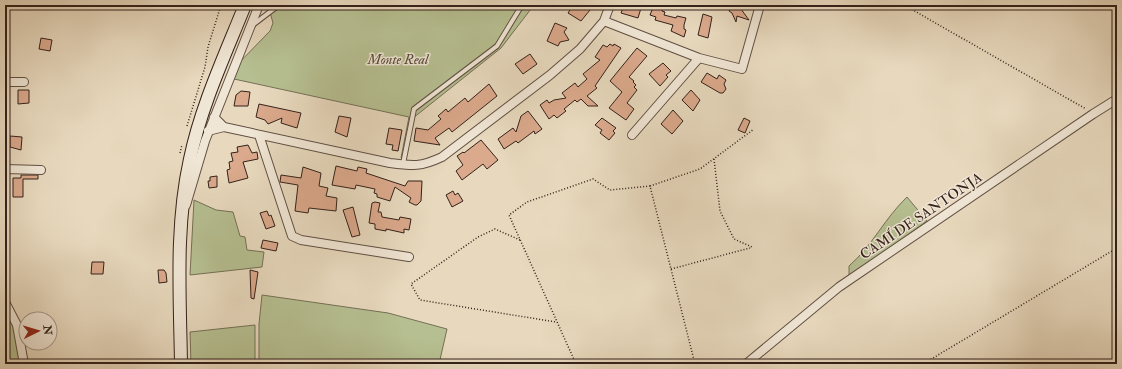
<svg xmlns="http://www.w3.org/2000/svg" width="1122" height="369" font-family="'IM FELL Double Pica',serif">
<style>
.green{fill:#b6bf91;stroke:#747056}
.building{fill:#dba98c;stroke:#33211a}
.lines{fill:none;stroke-linecap:round;stroke-linejoin:round}
.service-casing{stroke:#604f43;stroke-width:6}
.minor-casing{stroke:#604f43;stroke-width:10}
.secondary-casing{stroke:#33211a;stroke-width:14}
.path{stroke:#33211a;stroke-width:1.5;stroke-dasharray:1 2;stroke-linecap:butt}
.service{stroke:#f0e6d5;stroke-width:4}
.minor{stroke:#f0e6d5;stroke-width:8}
.secondary{stroke:#f0e6d5;stroke-width:12}
.labels{text-anchor:middle;dominant-baseline:central;stroke-width:3;stroke-linejoin:round;paint-order:stroke}
.park-label{font-size:14px;font-style:italic;fill:#544838;stroke:#f0e6d5}
.street-label{font-size:14px;fill:#33211a;stroke:#f0e6d5}
</style>
<rect width="100%" height="100%" fill="#e8d9be"/>
<filter id="stains"><feTurbulence type="fractalNoise" baseFrequency=".005" numOctaves="4"/><feColorMatrix values="0 0 0 0 .2 0 0 0 0 .09 0 0 0 0 .02 0 0 0 .5 -.17"/></filter>
<radialGradient id="worn" r=".72"><stop offset=".6" stop-color="#630" stop-opacity="0"/><stop offset="1" stop-color="#630" stop-opacity=".3"/></radialGradient>
<path class="green" d="M268,5H534L501,48L413,118L405,158H401L409,117L234,79L231,71L270,31L273,23Z
M907,197L927,221L849,277V266C872,246 885,218 907,197Z
M194,200L216,210L233,212L240,236L245,237L247,250L264,252L262,267L190,275Z
M262,295L388,313L447,329L439,364H259V324Z
M10,314L12,318L22,364H5V315Z
M255,325V364H191L190,332Z"/>
<path class="building" d="M573,5H582L590,10L581,21L568,13Z
M624,5H639L638,8H641L638,18L621,13Z
M654,5H663L662,11L665,12L664,15L676,18L677,16L686,18L684,25V29L686,30L684,37L671,31L673,25L655,20L656,17L650,15Z
M731,5H738L749,20L737,16L736,22L732,13L729,11Z
M703,14L712,17L708,38L698,35Z
M555,23L567,28L564,32L569,40L560,42L558,46L547,41Z
M41,38L52,40L50,51L39,49Z
M610,44L613,46L614,44L621,48L595,86L597,88L587,96L598,106H588L581,99L577,102L575,100L564,109L566,111L557,118L554,115L549,119L540,105L547,100L549,103L554,100L566,98L562,93L575,83L578,87L587,79L583,74L600,60L595,57L603,45L607,47Z
M637,48L647,56L629,77L634,81L633,82L636,85L634,87L637,90L627,103L634,109L626,120L609,108L622,92L610,81Z
M530,54L537,64L523,74L515,64Z
M663,63L671,71L666,75L668,77L660,86L649,74Z
M707,73L717,79L719,75L726,80L724,84L726,89L723,93H720L701,82Z
M489,84L497,96L452,132L449,128L435,138L440,145L414,141L416,128L428,130L441,119L438,116L446,109L448,112L465,98L468,102Z
M18,90H29V103L18,104Z
M691,90L700,100L693,111L682,100Z
M241,91L250,92L248,106H234L236,95Z
M259,104L301,113L297,128L281,123L282,118L268,124L265,120L256,117Z
M673,110L683,121L672,134L661,124Z
M528,111L542,129L535,134L534,131L518,143L516,141L504,149L498,139L513,128L516,132L521,116Z
M339,116L351,118L347,137L335,132Z
M602,118L616,128L613,131L615,133L609,140L600,133L602,130L595,125Z
M744,118L750,121L745,133L738,130Z
M389,128L402,130L398,151L392,150L393,145L386,144Z
M10,136L22,137L21,150L10,147Z
M481,140L498,160L487,169L483,164L462,180L456,171L463,165L457,156L463,152L464,153Z
M248,145L252,153L257,152L258,159L243,162L248,178L229,183L227,170L230,169L229,162L233,161L231,153L238,152L237,147Z
M336,166L357,171L358,167L367,169L366,173L405,186L408,181H422L421,201L417,205H415L409,202L411,198L395,187L390,201L377,197V194L374,193L375,189L356,185L355,189L332,185Z
M303,167L321,173L319,186L328,188L326,196L337,198L336,211L309,208L308,213L295,211L298,185L280,182L281,175L301,178Z
M21,175H38V179H23V197H13V178H21Z
M217,176V187L209,188L208,181H210V177Z
M453,191L455,195L458,193L463,201L452,207L446,195Z
M375,202L380,203L378,212H381L382,217L399,220L400,217L411,219L409,230L404,229V233L386,229V231L375,229V224L369,223L372,203Z
M353,207L360,235L352,237L343,210Z
M267,211L269,216L271,215L275,226L266,229L260,213Z
M263,240L278,243L276,251L261,248Z
M92,262H104L103,274H91Z
M158,270H164L166,273L167,282L159,283Z
M250,270L258,272L254,299L251,298Z"/>
<g class="lines">
<g class="service-casing">
<path id="service" d="M254,24L279,5
M403,164L414,109L497,46L522,5"/>
</g>
<g class="minor-casing">
<path id="minor" d="M604,21L699,58L742,69L760,5
M5,82H24
M224,127L390,163C413,166 421,167 442,157L550,75L580,49L604,21L610,5
M208,131L224,127L214,117
M259,135L292,236L301,240L409,257
M632,135L699,58
M5,169L41,170
M186,205L205,141L259,5
M5,302L17,325L24,364
M746,364L839,287L1093,114L1117,99"/>
</g>
<g class="secondary-casing">
<path id="secondary" d="M181,364C180,296 175,226 190,159C201,106 225,55 245,5"/>
</g>
<path class="path" d="M904,5L1086,109
M187,126L205,67L208,47L221,5
M180,153L182,145
M714,159L720,211L734,239L752,247
M650,186L700,169L754,129
M520,240L495,229L478,237L411,284L420,300L556,322
M671,269L750,248
M576,364L509,215L527,202L593,179L610,190L650,186L695,364
M923,364L1117,248"/>
<use href="#service" class="service"/>
<use href="#minor" class="minor"/>
<use href="#secondary" class="secondary"/>
</g>
<g class="labels">
<g class="park-label">
<text x="398" y="59">Monte Real</text>
</g>
<g class="street-label">
<text transform="translate(921 216) rotate(-34)">CAMÍ DE SANTONJA</text>
</g>
</g>
<rect width="1122" height="369" fill="none" stroke="#e8d9be" stroke-width="20"/>
<rect x="6" y="6" width="1110" height="357" fill="none" stroke="#33211a" stroke-width="2"/>
<rect x="10" y="10" width="1102" height="349" fill="none" stroke="#33211a"/>
<g transform="translate(38 331) rotate(85)"><circle r="19" fill="#f0e6d5" stroke="#a4978a"/>
<path d="M0-3L7 15L0 10L-7 15Z" fill="#8f2418"/>
<text y="-6" font-size="11" font-weight="bold" text-anchor="middle" fill="#33211a">N</text>
</g>
<rect width="100%" height="100%" filter="url(#stains)"/>
<rect width="100%" height="100%" fill="url(#worn)"/>
</svg>
